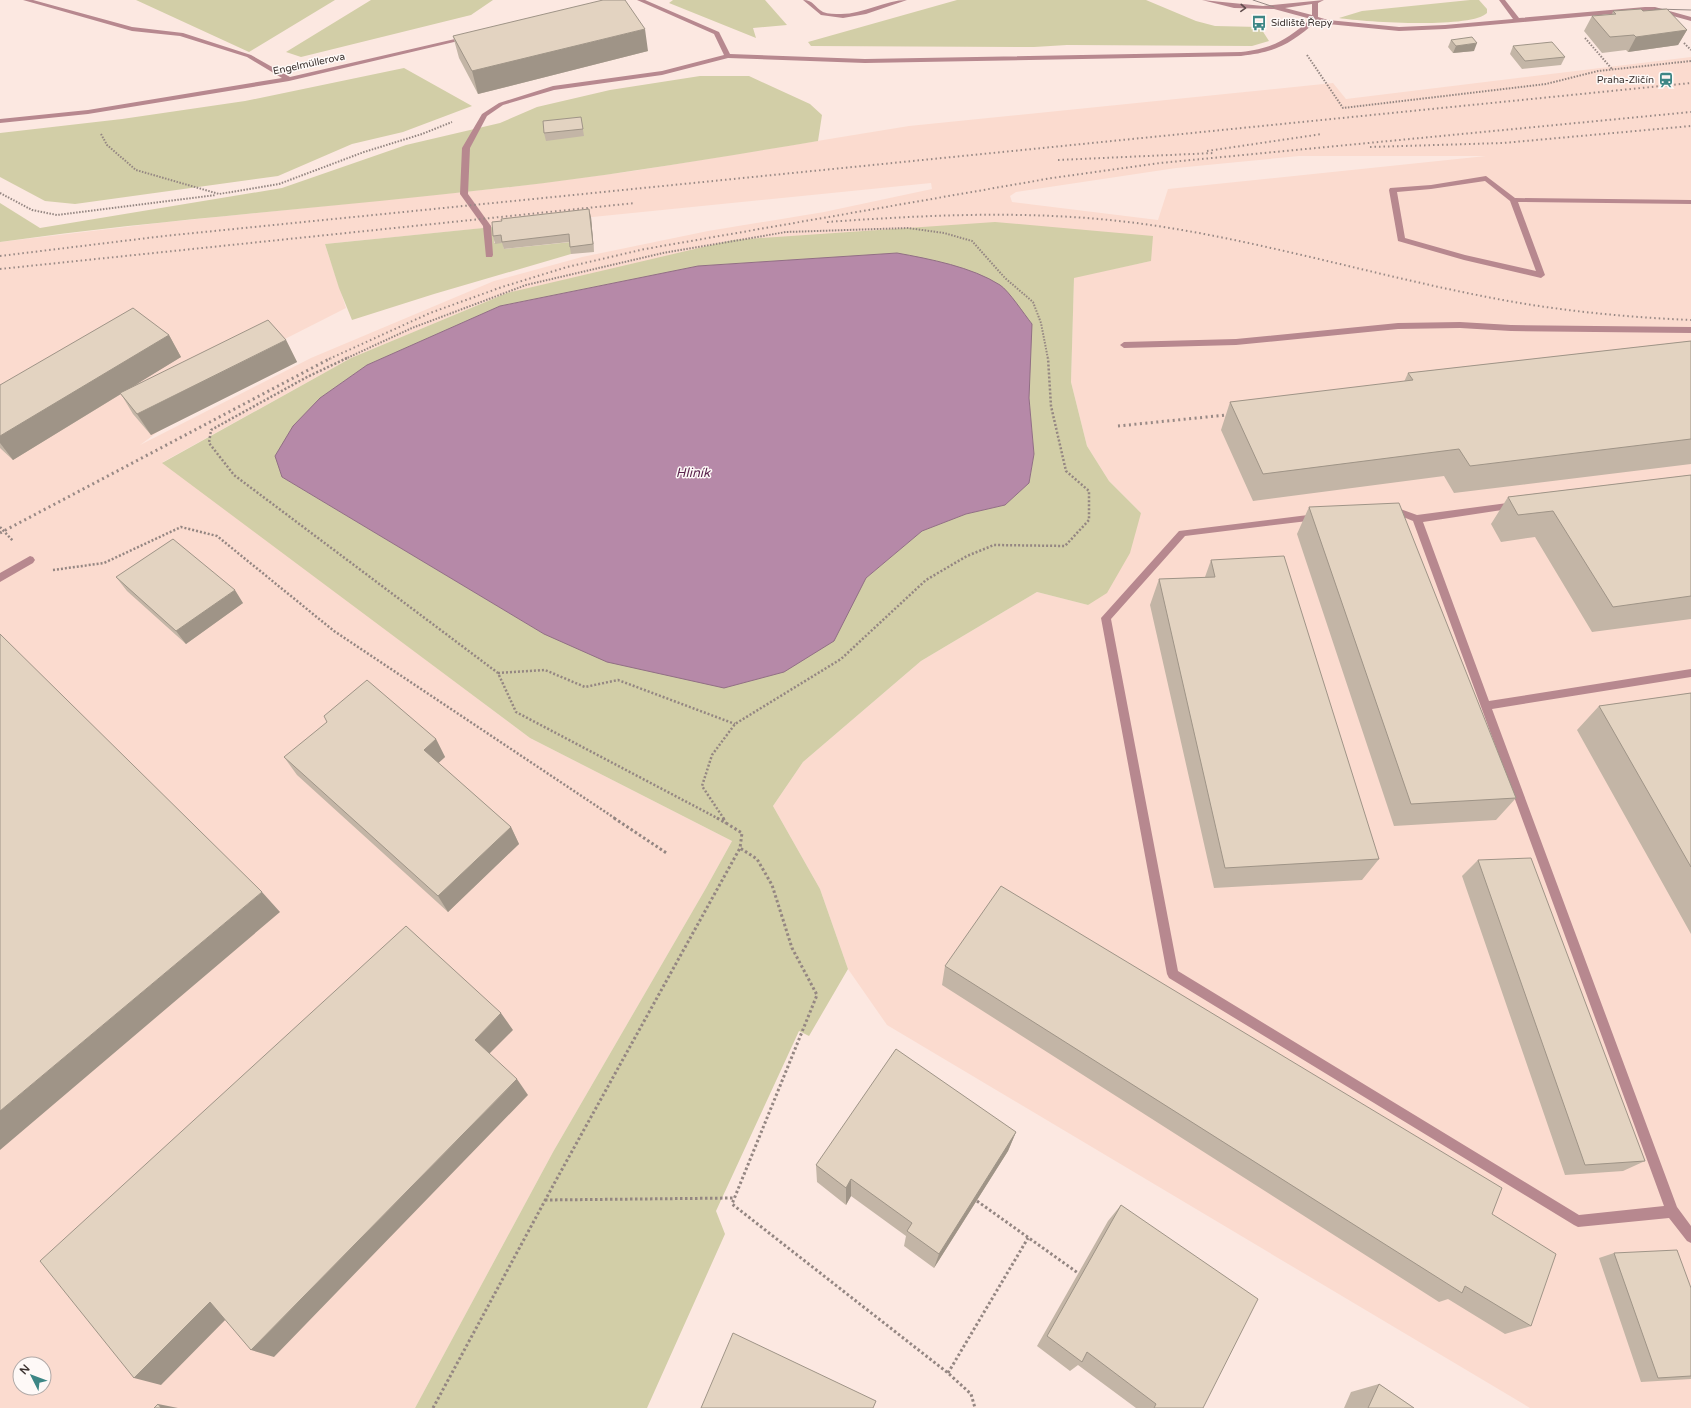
<svg xmlns="http://www.w3.org/2000/svg" width="1691" height="1408" font-family="'Varela Round',sans-serif">
<style>
.built{fill:#fbdbcf;fill-rule:evenodd}
.green{fill:#d2cea7;fill-rule:evenodd}
.water{fill:#b689a8;stroke:#916f84}
.lines{fill:none;stroke-linecap:round;stroke-linejoin:round}
.path-far2{stroke:#948682;stroke-width:2;stroke-dasharray:1.5 1.5;stroke-linecap:butt}
.path-far1{stroke:#948682;stroke-width:2.5;stroke-dasharray:2 2;stroke-linecap:butt}
.path{stroke:#948682;stroke-width:3;stroke-dasharray:2.5 2.5;stroke-linecap:butt}
.minor{fill:#b7888f;fill-rule:evenodd}
.tram{stroke:#988985;stroke-width:1}
.rail-far1{stroke:#988985;stroke-width:2;stroke-dasharray:1.5 3;stroke-linecap:butt}
.rail{stroke:#988985;stroke-width:3;stroke-dasharray:2 3.5;stroke-linecap:butt}
.wall{fill:#c3b5a6}
.shaded-wall{fill:#9f9487}
.building{fill:#e3d3c1;stroke:#9f9487}
.oneway{stroke:#604c4c}
.labels{text-anchor:middle;dominant-baseline:central;stroke-width:3;stroke-linejoin:round;paint-order:stroke}
.far-poi-label{font-size:10px;fill:#3b322f;stroke:#fef9f7;text-anchor:start}
.far-street-label{font-size:10px;fill:#3b322f;stroke:#fef9f7}
.water-label{font-size:13px;font-style:italic;fill:#5b244e;stroke:#fef9f7}
</style>
<rect width="100%" height="100%" fill="#fce8e1"/>
<path class="built" d="M1691,57V1408H1530L887,1025L848,969L820,889L773,806L803,762L921,661L1037,592L1088,605L1141,513L1109,481L1087,446L1071,382L1074,277L1151,261L507,293L351,358L163,462L530,738L732,841L706,888L553,1152L415,1408H0V242L167,222L511,187L633,171L909,126L1333,83L1346,99ZM1299,156H1486L1168,189L1158,220L1012,202L1010,196L1016,192L1176,168ZM931,183L932,189L824,212L708,231L582,257L494,281L311,358L140,445L279,342L346,308L325,244ZM20,1364H44V1388H20Z"/>
<path class="green" d="M136,0H335L249,52Z
M371,0H493L471,15L301,57L286,52Z
M673,0H765L787,25L753,28L756,38L669,3Z
M957,0H1146L1196,21L1215,26L1260,27L1269,41L1252,46L1067,45L1034,47L811,46L808,42Z
M1470,0H1479L1487,9V13C1472,29 1363,22 1339,18L1362,11Z
M404,68L472,106L403,132L352,144L278,176L75,204L45,201L0,177V133L122,119L245,101Z
M700,76H749L810,104L822,115L818,141C716,158 614,175 511,187C341,207 170,218 0,242V203L40,228L282,188L406,145L500,123L537,107L610,90Z
M995,222L1153,236L1151,261L1074,278L1071,382L1087,446L1109,481L1141,513L1130,553L1107,593L1088,605L1037,592L921,661L803,762L773,806L820,889L848,969L809,1036L799,1031L716,1211L725,1234L647,1408H415L553,1152L706,888L732,841L530,738L162,463L351,358L507,293L733,240ZM897,253L1029,398L1034,454L1029,483L1005,505L966,514L922,531L866,578L544,634L282,477L276,456L320,398L367,365L500,306L698,266Z
M503,226L494,230V243H503L504,249L571,242V254L434,294L352,320L339,288L325,244Z"/>
<path class="water" d="M897,253C930,259 972,267 1000,285C1009,291 1024,314 1032,324L1029,398L1034,454L1029,483L1005,505L966,514L922,531L866,578L834,641L784,672L724,688L607,662L544,634L282,477L275,456L293,426L320,398L367,365L500,306L698,266Z"/>
<g class="lines">
<path class="path-far2" d="M1585,38L1612,69
M1684,43L1691,50
M1307,55L1343,108L1546,84L1598,71L1691,61
M101,134L107,145L136,170L219,194L279,184L364,152L422,134L452,122
M0,193L32,210L57,215L216,195
M345,359L412,328L526,285L663,253L786,232L908,228L944,233L972,241L1005,278L1033,302L1041,323L1048,359"/>
<path class="path-far1" d="M347,358L307,377L211,430L209,443L234,475L498,673L516,712L719,819
M0,527L13,541
M53,570L104,563L181,527L217,536L334,631L616,819
M498,673L545,670L585,687L618,680L735,724
M724,819L702,786L712,755L735,724L841,659L926,580L967,556L994,545L1065,546L1089,520V491L1066,471L1051,406L1048,358"/>
<path class="path" d="M614,818L668,854
M717,818L726,823
M723,818L726,823
M726,823L742,833L740,848L757,859L772,885L792,948L817,995L732,1204L948,1373L971,1394L975,1408
M545,1200L734,1198
M977,1201L1078,1273
M948,1373L1028,1238
M433,1408L555,1182L740,848"/>
<path class="minor" d="M23,0H33L132,27L183,33L251,55L290,77L468,36L471,38L289,81L88,114L0,123V119L88,110L282,78L247,57L180,36L132,31Z
M637,0H645L719,32L730,54L865,59L1241,52C1274,48 1286,40 1311,19L1274,9L1234,8L1202,0L1263,6L1324,0L1318,3V17L1328,20L1399,27L1445,25L1513,19L1499,0H1505L1519,18L1645,7H1655L1691,17V21L1655,11H1645L1445,29L1399,31L1328,24L1317,21C1290,44 1277,52 1241,56L865,63L728,58L662,75L554,90L503,105L487,116L470,148L468,194L491,226L493,255L492,257H486L483,226L460,194L462,148L482,114L499,103L553,86L662,71L724,55L714,34ZM1312,4V15L1285,8Z
M803,0C814,0 814,7 823,12C828,14 835,14 841,14C864,14 885,0 907,0L866,14L843,18L821,15Z
M1486,176L1515,198L1691,200V204L1518,202L1545,275L1541,278L1464,260L1398,241L1389,190L1390,188L1431,185ZM1485,181L1510,201L1536,271L1465,255L1405,238L1397,192L1431,189Z
M1460,322L1511,325L1691,327V333L1511,331L1460,328L1398,329L1236,345L1124,348L1120,345L1124,342L1236,339L1398,323Z
M1515,502L1519,505L1515,508L1423,522L1489,701L1691,669V677L1492,709L1677,1207L1691,1226V1243L1687,1241L1669,1218L1578,1227L1574,1225L1169,978L1167,974L1101,618L1179,531L1316,514L1319,515L1321,517L1319,519L1316,520L1185,536L1111,619L1178,971L1579,1215L1664,1206L1413,521L1389,511L1387,509L1392,506L1417,515Z
M30,556L33,557L35,560L33,563L0,582V573Z"/>
<path class="tram" d="M1253,0L1274,7
M1655,9L1691,10"/>
<path class="rail-far1" d="M1370,147L1503,143L1691,126
M1207,151L1322,134
M1058,160L1214,153
M827,222C941,214 1051,209 1164,227C1271,244 1375,275 1482,296C1551,310 1621,317 1691,320
M0,256L164,236L1691,83
M0,269L635,203
M329,359L430,313L502,287L567,267L645,249L1052,178L1160,163L1691,112"/>
<path class="rail" d="M1118,426L1236,414
M0,533L331,358"/>
</g>
<path class="wall" d="M1613,11H1643L1687,30L1678,45L1628,52L1626,50L1602,53L1584,31L1592,16L1612,14Z
M453,36L648,51L478,94L459,58Z
M1451,40L1474,51L1453,53L1448,47Z
M1513,46L1565,57L1561,65L1522,69L1510,54Z
M581,117L584,136L546,141L544,133Z
M591,217L594,252L571,254L569,242L504,249L502,243L495,244L493,236Z
M169,335L181,357L136,384L286,340L297,362L151,435L133,414L121,394L13,460L0,448V385Z
M1691,341V464L1454,493L1444,476L1253,501L1221,430L1230,402L1404,382L1408,373Z
M1691,475V619L1592,632L1535,537L1501,542L1491,524L1508,497Z
M1309,507L1516,798L1496,820L1394,826L1297,534Z
M1211,560L1379,859L1362,880L1214,888L1150,605L1159,579L1205,577Z
M116,577L243,603L186,644L127,591Z
M1691,693V934L1577,730L1599,706Z
M436,739L445,757L438,763L511,827L519,844L448,912L297,775L284,757Z
M1478,860L1645,1161L1623,1171L1565,1175L1462,876Z
M945,966L1492,1214L1531,1326L1505,1334L1448,1299L1439,1302L942,985Z
M1016,1132L1008,1151L934,1268L904,1246L906,1236L851,1196L846,1205L817,1182L816,1165Z
M1121,1205L1203,1408H1136L1078,1365L1070,1371L1037,1346L1108,1221Z
M1614,1253L1691,1288V1379L1641,1382L1599,1258Z
M1379,1384L1414,1408H1344L1351,1392Z"/>
<path class="shaded-wall" d="M645,29L648,51L478,94L472,71Z
M1687,30L1678,45L1628,52L1636,37Z
M1477,43L1474,51L1453,53L1456,46Z
M589,209L591,217L594,252L593,244Z
M169,335L181,357L13,460L0,443V436Z
M286,340L297,362L151,435L137,414Z
M235,590L243,603L186,644L176,631Z
M436,739L445,757L433,768L424,750Z
M511,827L519,844L448,912L438,896Z
M262,892L280,912L0,1150V1111Z
M501,1013L513,1030L487,1056L475,1040Z
M517,1079L528,1095L274,1357L251,1350Z
M1016,1132L1008,1151L934,1268L939,1254Z
M851,1179V1196L846,1205V1188Z
M210,1302L234,1311L161,1385L134,1378Z
M158,1404L178,1408H161Z"/>
<path class="building" d="M603,0H625L645,29L472,71L453,36Z
M1641,9L1643,11L1667,9L1687,30L1636,37L1634,35L1610,37L1592,16L1616,14L1613,11Z
M1472,37L1477,43L1456,46L1451,40Z
M1552,42L1565,57L1525,61L1513,46Z
M581,117L583,129L544,133L543,121Z
M589,209L593,244L570,247L569,234L502,242L501,235L493,236L492,222L502,221L501,219Z
M133,308L169,335L0,436V385Z
M268,320L286,340L137,414L120,393Z
M1691,341V439L1470,466L1459,449L1263,474L1230,402L1413,380L1408,373Z
M1691,475V596L1613,607L1553,511L1518,515L1508,497Z
M1399,503L1516,798L1411,804L1309,507Z
M173,539L235,590L176,631L116,577Z
M1284,556L1379,859L1225,868L1159,579L1215,577L1211,560Z
M0,634L262,892L0,1111Z
M367,680L436,739L424,750L511,827L438,896L284,757L327,722L324,716Z
M1691,693V867L1599,706Z
M1531,858L1645,1161L1585,1165L1478,860Z
M1001,886L1502,1188L1492,1214L1556,1254L1531,1326L1465,1286L1462,1293L945,966Z
M406,926L501,1013L475,1040L517,1079L251,1350L210,1302L134,1378L40,1261Z
M896,1049L1016,1132L939,1254L907,1231L912,1223L851,1179L846,1188L816,1165Z
M1121,1205L1258,1299L1203,1408H1154L1156,1404L1087,1352L1082,1362L1047,1336Z
M1677,1250L1691,1288V1376L1658,1378L1614,1253Z
M733,1333L876,1401L873,1408H701Z
M1379,1384L1414,1408H1368Z
M158,1404L161,1408H154Z"/>
<defs><path id="oneway-chevron" d="M-2-3.5L2.5 0L-2 3.5" fill="none" stroke-width="1.6" stroke-linecap="round" stroke-linejoin="round"/></defs>
<use class="oneway" href="#oneway-chevron" transform="translate(1243 8) rotate(3)"/>
<defs>
<g id="bus-bare" transform="scale(1.2)"><path d="M-5-6H5V4H4V6H2V4H-2V6H-4V4H-5ZM-3.5-4V0h7V-4ZM-3.5 1.2v1.5H-2V1.2ZM2 1.2v1.5H3.5V1.2Z" fill="#3d8685" stroke="#fef9f7" stroke-width="2.5" paint-order="stroke"/></g>
<g id="station-bare" transform="scale(1.2)"><path d="M-3-6H3Q5-6 5-4V2Q5 4 3 4L4.5 6H3L1.5 4h-3L-3 6H-4.5L-3 4Q-5 4-5 2V-4Q-5-6-3-6ZM-3.5-4v3h7v-3ZM-3.5 1v1.5H-2V1ZM2 1v1.5H3.5V1Z" fill="#3d8685" stroke="#fef9f7" stroke-width="2.5" paint-order="stroke"/></g>
</defs>
<g fill-rule="evenodd">
<use href="#bus-bare" x="1259" y="23"/>
<use href="#station-bare" x="1666" y="80"/>
</g>
<g class="labels">
<g class="far-poi-label">
<text x="1271" y="23">Sídliště Řepy</text>
<text x="1654" y="80" text-anchor="end">Praha-Zličín</text>
</g>
<g class="far-street-label">
<text transform="translate(309 64) rotate(-12)">Engelmüllerova</text>
</g>
<g class="water-label">
<text x="693" y="473">Hliník</text>
</g>
</g>
<g transform="translate(32 1376) rotate(312)"><circle r="19" fill="#fef9f7" stroke="#b0a9a7"/>
<path d="M0-3L7 15L0 10L-7 15Z" fill="#3d8685"/>
<text y="-6" font-size="11" font-weight="bold" text-anchor="middle" fill="#3b322f">N</text>
</g>
</svg>
